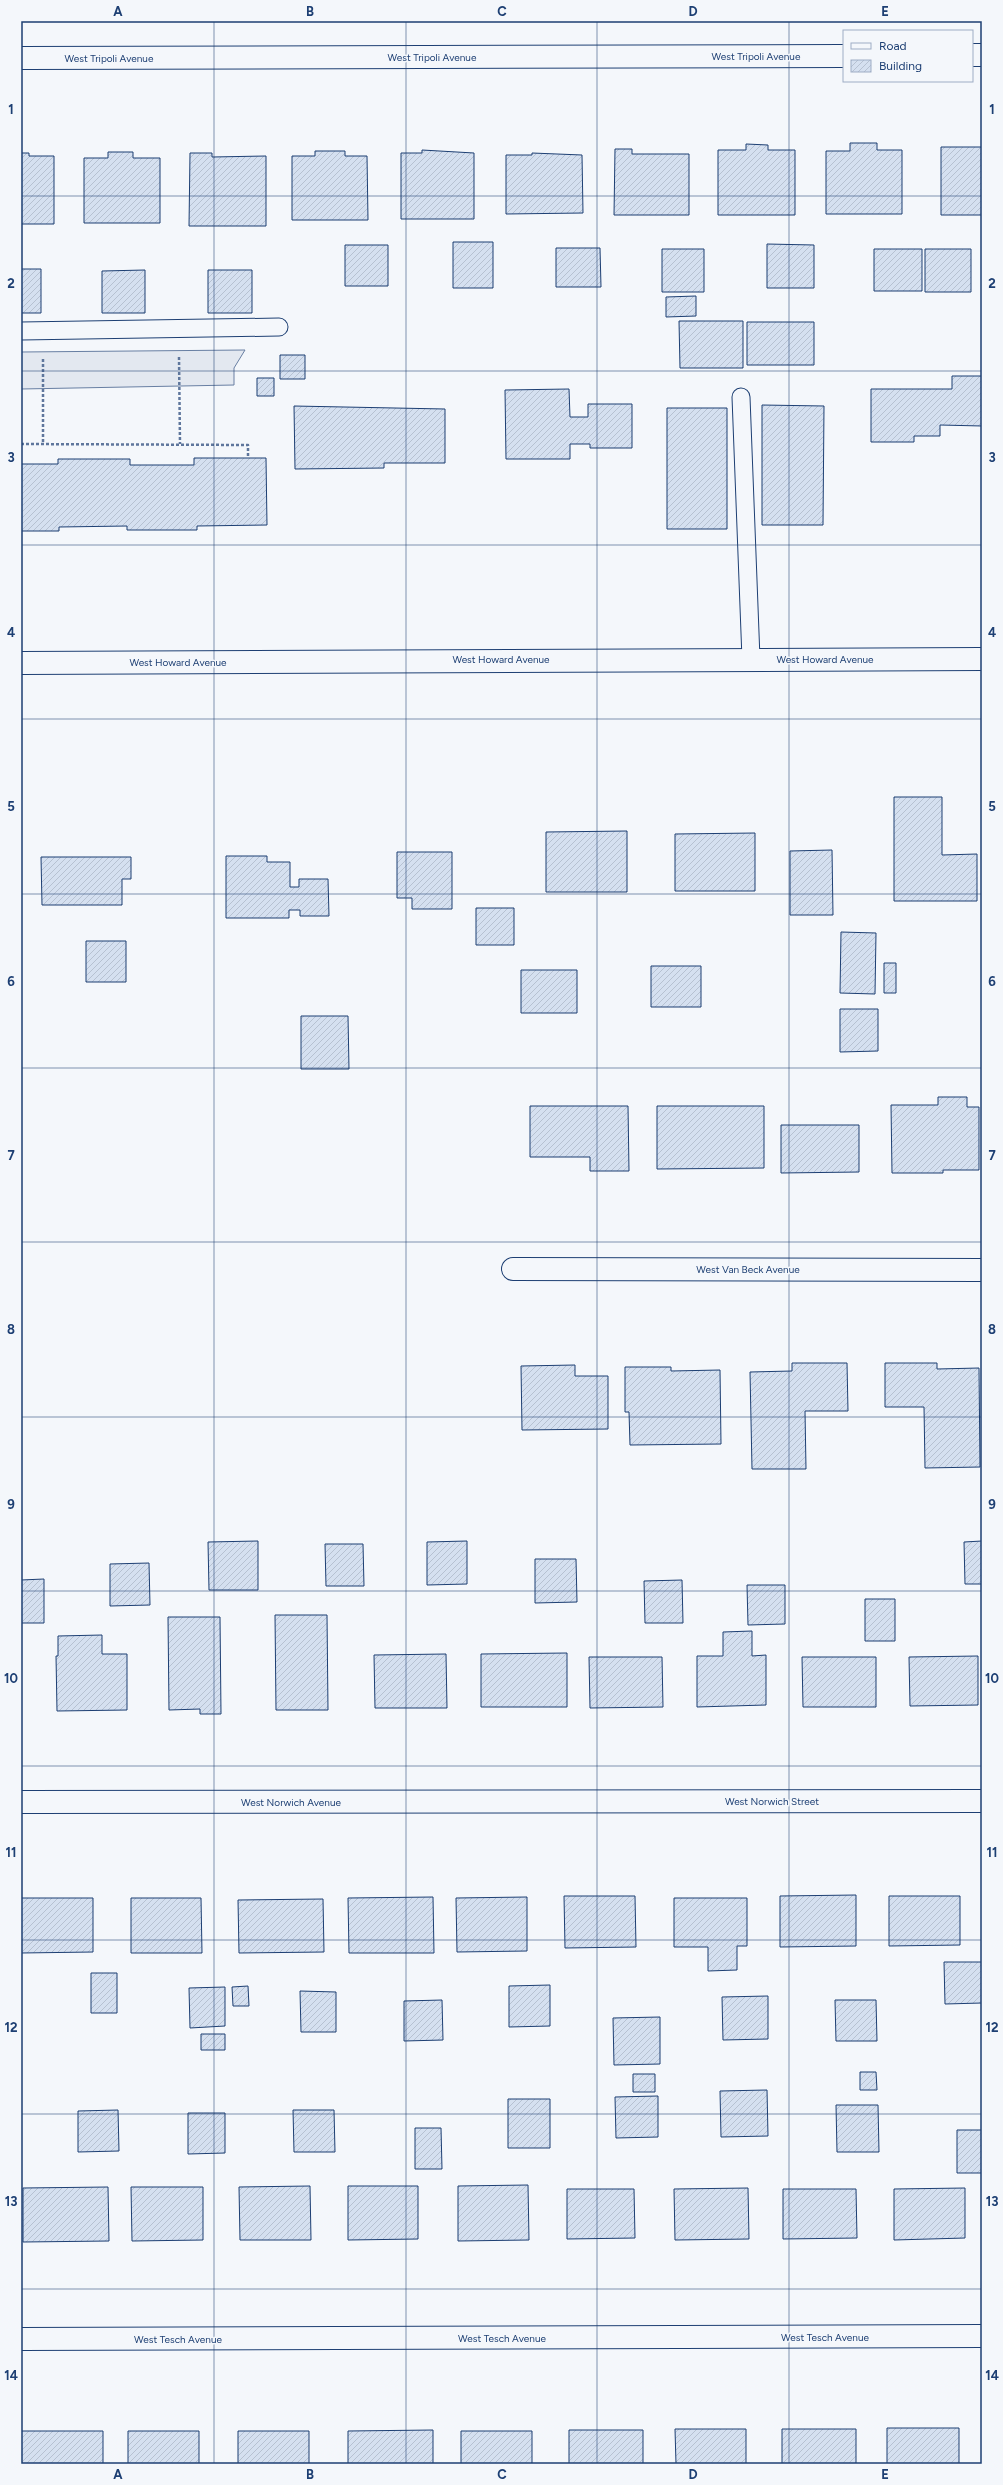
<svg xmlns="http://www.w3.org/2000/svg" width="1003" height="2485" font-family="Figtree,sans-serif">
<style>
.parking{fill:#e3e8f0;stroke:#687fa3}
.building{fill:url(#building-hatch);stroke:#1d3f73}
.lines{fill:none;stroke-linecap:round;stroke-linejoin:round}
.service-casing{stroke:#1d3f73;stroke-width:19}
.minor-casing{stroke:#1d3f73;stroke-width:24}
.tertiary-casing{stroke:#1d3f73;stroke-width:24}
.path{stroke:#5e769c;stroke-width:2.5;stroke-dasharray:3 2;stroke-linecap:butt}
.service{stroke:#f4f7fb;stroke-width:17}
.minor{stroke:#f4f7fb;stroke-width:22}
.tertiary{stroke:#f4f7fb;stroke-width:22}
.grid{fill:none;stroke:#1d3f73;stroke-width:1;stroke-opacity:0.55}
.labels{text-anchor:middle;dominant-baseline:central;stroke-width:3;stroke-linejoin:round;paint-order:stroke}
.street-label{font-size:10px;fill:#1d3f73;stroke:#f4f7fb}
.neatline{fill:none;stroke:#1d3f73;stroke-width:1.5}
.grid-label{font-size:13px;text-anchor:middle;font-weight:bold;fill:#1d3f73}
</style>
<defs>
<pattern id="building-hatch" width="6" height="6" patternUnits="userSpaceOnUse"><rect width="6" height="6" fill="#d5e0f0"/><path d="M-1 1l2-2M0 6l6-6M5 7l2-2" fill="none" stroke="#b6c1d1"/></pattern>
</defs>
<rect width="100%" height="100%" fill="#f4f7fb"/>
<path class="parking" d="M245,350L234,368V385L21,389V352Z"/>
<path class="building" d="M850,143H877V150H902V214H826V151H850Z
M746,144L768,145V150H795V215H718V150H746Z
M941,147H982V215H941Z
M615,149H632V154H689V215H614Z
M422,150L474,153V219H401V153H422Z
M315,151H345V156H367L368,220H292V156H315Z
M108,152H133V158H160V223H84V158H108Z
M21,153H29V156H54V224H21Z
M190,153H212V157L266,156V226H189Z
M532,153L582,155L583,213L506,214V155H532Z
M453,242H493V288H453Z
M767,244L814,245V288H767Z
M345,245H388V286H345Z
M556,248H600L601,287H556Z
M662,249H704V292H662Z
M874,249H922V291H874Z
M925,249H971V292H925Z
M21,269H41V313H21Z
M145,270V313H102V271Z
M208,270H252V313H208Z
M696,296V316L666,317V297Z
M679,321H743V368H680Z
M747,322H814V365H747Z
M280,355H305V379H280Z
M952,376H982V426L940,425V436H914V442H871V389H952Z
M257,378H274V396H257Z
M569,389L570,417H588V404H632V448H590V444H570V459H506L505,390Z
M762,405L824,406L823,525H762Z
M294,406L445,409V463H384V468L295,469Z
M667,408H727V529H667Z
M194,458H266L267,525L197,526V530H127V526L59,527V531H21V464H58V459H130V465H194Z
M894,797H942V855L977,854V901H894Z
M627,831V892H546V832Z
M755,833V891H675V834Z
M832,850L833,915H790V851Z
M397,852H452V909H412V898H397Z
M226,856H267V862H290V887H299V879H328L329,916H300V910H289V918H226Z
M41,857H131V879H122V905H42Z
M476,908H514V945H476Z
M841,932L876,933L875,994L840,993Z
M86,941H126V982H86Z
M884,963H896V993H884Z
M651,966H701V1007H651Z
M521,970H577V1013H521Z
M840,1009H878V1051L840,1052Z
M301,1016H348L349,1069H301Z
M938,1097H967V1107H979V1170H943V1173H892L891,1105H938Z
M530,1106H628L629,1171H590V1157H530Z
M657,1106H764V1168L657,1169Z
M781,1125H859V1172L781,1173Z
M792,1363H847L848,1411H805L806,1469H752L750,1372L792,1371Z
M885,1363H937V1369L979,1368L980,1467L925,1468L924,1407H885Z
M575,1365V1376H608V1429L522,1430L521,1366Z
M625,1367H671V1371L720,1370L721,1444L630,1445L629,1412H625Z
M258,1541V1590H209L208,1542Z
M467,1541V1584L427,1585V1542Z
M982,1541V1584H965L964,1542Z
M325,1544H363L364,1586H326Z
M535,1559H576L577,1602L535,1603Z
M149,1563L150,1605L110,1606V1564Z
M44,1579V1623H21V1580Z
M682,1580L683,1623H645L644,1581Z
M747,1585H785V1624L748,1625Z
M865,1599H895V1641H865Z
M275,1615H327L328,1710H276Z
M168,1617H220L221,1714H200V1709L169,1710Z
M752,1631V1656L766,1655V1705L697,1707V1656H723V1632Z
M102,1635V1654H127V1710L57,1711L56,1656H58V1636Z
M567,1653V1707H481V1654Z
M446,1654L447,1708H375L374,1655Z
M978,1656V1705L910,1706L909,1657Z
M589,1657H662L663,1707L590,1708Z
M802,1657H876V1707H803Z
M856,1895V1946L780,1947V1896Z
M564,1896H635L636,1947L565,1948Z
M889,1896H960V1945L889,1946Z
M433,1897L434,1953H349L348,1898Z
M527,1897V1951L457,1952L456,1898Z
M21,1898H93V1952L21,1953Z
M131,1898H201L202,1953H131Z
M674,1898H747V1946H737V1970L708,1971V1947H674Z
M323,1899L324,1952L239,1953L238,1900Z
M944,1962H982V2003L945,2004Z
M91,1973H117V2013H91Z
M550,1985V2026L509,2027V1986Z
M248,1986L249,2006H233L232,1987Z
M225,1987V2026L190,2028L189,1988Z
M300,1991L336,1992V2032H301Z
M768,1996V2039L723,2040L722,1997Z
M442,2000L443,2040L404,2041V2001Z
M835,2000H876L877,2041H836Z
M660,2017V2064L614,2065L613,2018Z
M201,2034H225V2050H201Z
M860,2072H876L877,2090H860Z
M633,2074H655V2092H633Z
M767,2090L768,2136L721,2137L720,2091Z
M658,2096V2137L616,2138L615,2097Z
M508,2099H550V2148H508Z
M836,2105H878L879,2152H837Z
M118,2110L119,2151L78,2152V2111Z
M293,2110H334L335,2152H294Z
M188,2113H225V2153L188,2154Z
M415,2128H441L442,2169H415Z
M957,2130H982V2173H957Z
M528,2185L529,2240L458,2241V2186Z
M310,2186L311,2240H240L239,2187Z
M348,2186H418V2239L348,2240Z
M108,2187L109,2241L23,2242V2188Z
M131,2187H203V2240L132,2241Z
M748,2188L749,2239L675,2240L674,2189Z
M965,2188V2238L894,2240V2189Z
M567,2189H634L635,2238L567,2239Z
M783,2189H856L857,2238L783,2239Z
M887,2428H959V2464H887Z
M675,2429H746V2464H676Z
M782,2429H856V2464H782Z
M433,2430V2464H348V2431Z
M569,2430H643V2464H569Z
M21,2431H103V2464H21Z
M128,2431H199V2464H128Z
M238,2431H309V2464H238Z
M461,2431H532V2464H461Z"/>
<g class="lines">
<g class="service-casing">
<path id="service" d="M21,331L279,327
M741,397L751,659"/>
</g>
<g class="minor-casing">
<path id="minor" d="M972,55H982
M21,58L844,56
M513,1269L982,1270
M21,1802L982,1801
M21,2339L982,2336"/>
</g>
<g class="tertiary-casing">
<path id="tertiary" d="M21,663L982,659"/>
</g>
<path class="path" d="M179,357L180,444
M43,359V444
M21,444L248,445V458"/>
<use href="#service" class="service"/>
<use href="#minor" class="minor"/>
<use href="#tertiary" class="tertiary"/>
</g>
<path class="grid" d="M214,21V2464M406,21V2464M597,21V2464M789,21V2464M21,196H982M21,371H982M21,545H982M21,719H982M21,894H982M21,1068H982M21,1242H982M21,1417H982M21,1591H982M21,1766H982M21,1940H982M21,2114H982M21,2289H982"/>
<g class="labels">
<g class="street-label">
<text x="756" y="56">West Tripoli Avenue</text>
<text x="432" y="57">West Tripoli Avenue</text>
<text x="109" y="58">West Tripoli Avenue</text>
<text x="501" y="659">West Howard Avenue</text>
<text x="825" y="659">West Howard Avenue</text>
<text x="178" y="662">West Howard Avenue</text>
<text x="748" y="1269">West Van Beck Avenue</text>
<text x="772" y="1801">West Norwich Street</text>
<text x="291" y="1802">West Norwich Avenue</text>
<text x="825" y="2337">West Tesch Avenue</text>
<text x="502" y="2338">West Tesch Avenue</text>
<text x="178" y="2339">West Tesch Avenue</text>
</g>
</g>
<rect width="1003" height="2485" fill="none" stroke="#f4f7fb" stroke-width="44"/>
<rect x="843" y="30" width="130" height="52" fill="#f4f7fb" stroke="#9eadc5"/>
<rect x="851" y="43" width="20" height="6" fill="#f4f7fb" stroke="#9eadc5"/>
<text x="879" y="50" font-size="12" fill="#1d3f73">Road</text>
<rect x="851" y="60" width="20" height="12" fill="url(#building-hatch)" stroke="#9eadc5"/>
<text x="879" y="70" font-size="12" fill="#1d3f73">Building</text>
<rect x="22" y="22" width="959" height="2441" class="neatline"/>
<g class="grid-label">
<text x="118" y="16">A</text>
<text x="310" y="16">B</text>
<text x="502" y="16">C</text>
<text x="693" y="16">D</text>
<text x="885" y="16">E</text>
<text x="11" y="114">1</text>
<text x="992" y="114">1</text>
<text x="11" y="288">2</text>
<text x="992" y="288">2</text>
<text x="11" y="462">3</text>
<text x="992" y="462">3</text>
<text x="11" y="637">4</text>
<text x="992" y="637">4</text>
<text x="11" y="811">5</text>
<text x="992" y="811">5</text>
<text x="11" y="986">6</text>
<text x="992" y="986">6</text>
<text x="11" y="1160">7</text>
<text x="992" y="1160">7</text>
<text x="11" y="1334">8</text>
<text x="992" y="1334">8</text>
<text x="11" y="1509">9</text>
<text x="992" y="1509">9</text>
<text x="11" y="1683">10</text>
<text x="992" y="1683">10</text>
<text x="11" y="1857">11</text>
<text x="992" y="1857">11</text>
<text x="11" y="2032">12</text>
<text x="992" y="2032">12</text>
<text x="11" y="2206">13</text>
<text x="992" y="2206">13</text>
<text x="11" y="2380">14</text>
<text x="992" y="2380">14</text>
<text x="118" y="2479">A</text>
<text x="310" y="2479">B</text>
<text x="502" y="2479">C</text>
<text x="693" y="2479">D</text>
<text x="885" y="2479">E</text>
</g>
</svg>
